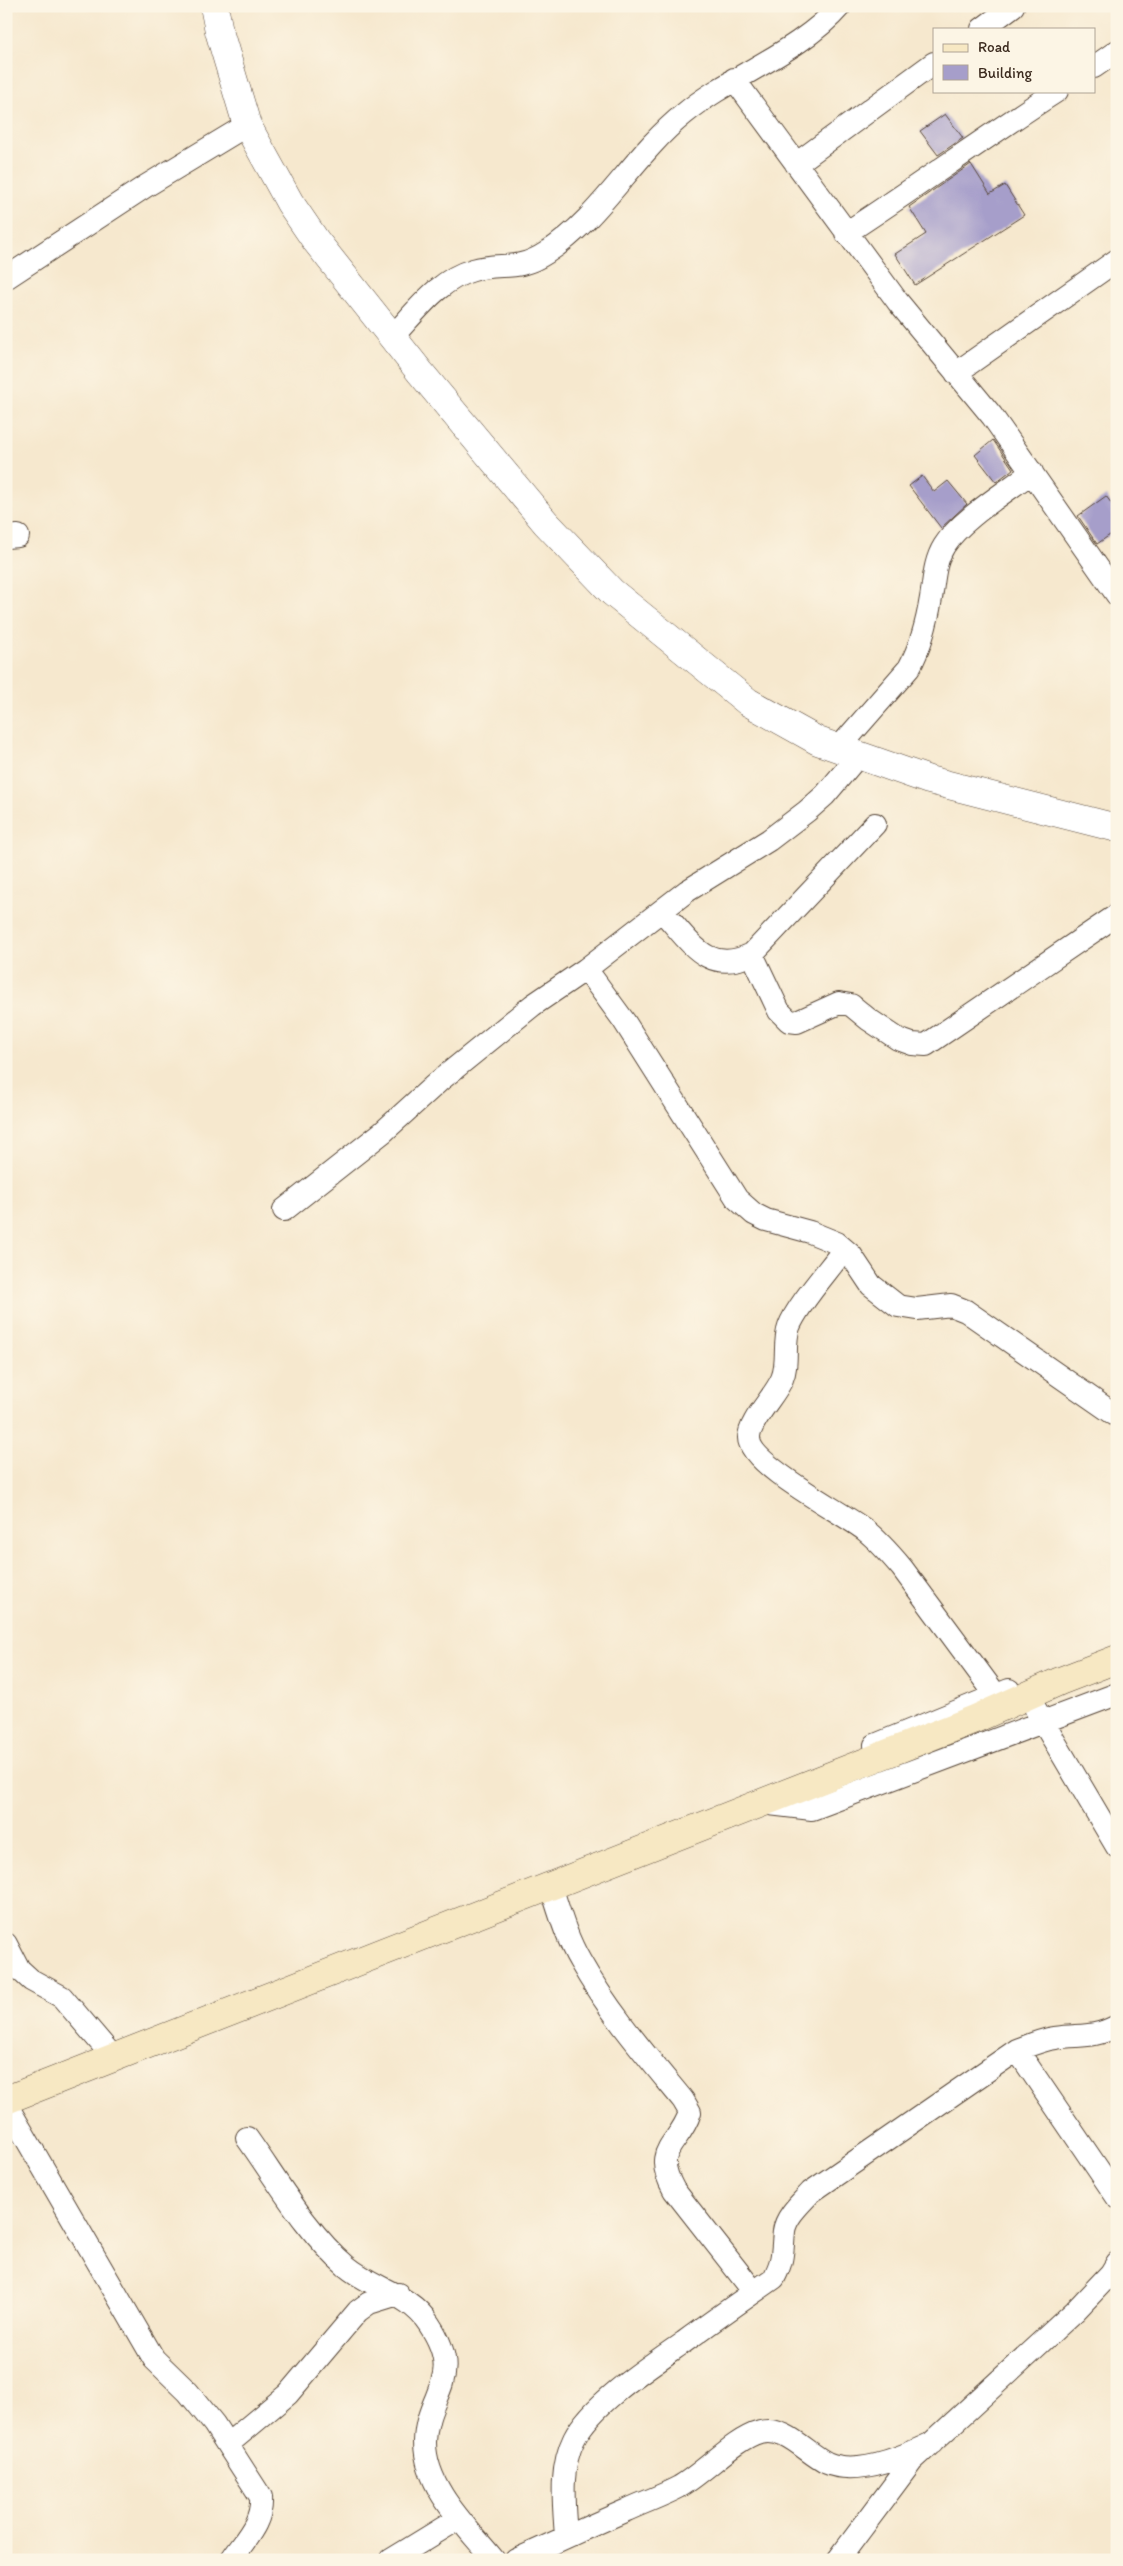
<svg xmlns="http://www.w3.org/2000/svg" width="1123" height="2566" font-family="Itim,sans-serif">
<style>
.building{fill:#a69eca}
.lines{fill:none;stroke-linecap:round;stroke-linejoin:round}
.minor-casing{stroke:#574638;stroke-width:24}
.tertiary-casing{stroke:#574638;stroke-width:29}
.secondary-casing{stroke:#574638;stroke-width:29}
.minor{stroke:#fff;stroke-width:22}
.tertiary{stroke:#fff;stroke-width:28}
.secondary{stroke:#f7e8c3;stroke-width:28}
</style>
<rect width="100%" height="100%" fill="#fcf5e5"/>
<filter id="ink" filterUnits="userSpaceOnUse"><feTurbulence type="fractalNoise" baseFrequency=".02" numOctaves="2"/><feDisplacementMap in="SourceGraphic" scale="10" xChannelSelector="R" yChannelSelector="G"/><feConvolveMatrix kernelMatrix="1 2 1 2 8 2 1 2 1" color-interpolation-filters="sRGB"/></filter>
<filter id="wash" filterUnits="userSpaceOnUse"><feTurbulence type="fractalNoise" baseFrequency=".0096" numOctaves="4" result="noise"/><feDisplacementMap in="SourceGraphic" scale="20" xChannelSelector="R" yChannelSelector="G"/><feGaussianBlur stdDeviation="1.12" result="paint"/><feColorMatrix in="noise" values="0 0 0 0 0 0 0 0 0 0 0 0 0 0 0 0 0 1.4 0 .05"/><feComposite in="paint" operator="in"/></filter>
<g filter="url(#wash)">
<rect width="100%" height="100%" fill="#f6e8ce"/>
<g id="blocks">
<path class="building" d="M945,114L963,138L938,155L920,131Z
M971,164L990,194L1005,185L1024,215L915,285L895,254L926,234L909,207Z
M993,440L1013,469L996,482L975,455Z
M922,476L934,492L948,481L967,504L941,528L909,486Z
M1106,496L1117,511V530L1097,544L1078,516Z"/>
</g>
</g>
<g filter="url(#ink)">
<use href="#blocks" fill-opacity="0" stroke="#574638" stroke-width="1"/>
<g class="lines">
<g class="minor-casing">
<path id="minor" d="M982,29L1013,6
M1094,67L1117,51
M734,79L898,302L992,416L1117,595
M796,164L934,63
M846,233C917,187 985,137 1057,91
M6,278L146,186L247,125
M392,337C416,312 439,279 473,270C502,262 517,272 546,253C602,217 633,155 684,114C731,75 799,53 840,6
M956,373L1117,260
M6,537L18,536
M838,749L909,668C921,646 927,623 931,598C934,581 934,562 944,546C960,520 1006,492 1032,472
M662,911C690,941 707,976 752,954L875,824
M752,954L779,1011L789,1021L797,1022L839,1003L851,1005L868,1019L898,1039L912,1044L926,1045L1117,915
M586,969L624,1021L737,1199L754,1214L766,1220L810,1232L837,1243L851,1255L871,1285L898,1306L917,1309L951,1305L966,1311L1117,1416
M284,1210L383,1132L438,1082L533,1005L586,969L687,891L769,840L807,811L825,795L858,756
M844,1249C830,1269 797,1305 789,1327C783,1343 789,1363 782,1379C775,1396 749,1421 749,1438C749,1465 842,1512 865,1530C879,1541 891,1555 902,1568L1004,1706
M1036,1710L1117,1847
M875,1745L1009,1690
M761,1803L812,1809L1117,1694
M551,1886C559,1911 566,1937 580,1961C608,2011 646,2055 683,2100L690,2112C680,2146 650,2147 674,2190L754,2292
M6,1944L19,1969L31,1980L62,1997L114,2058
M1017,2050L1117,2197
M6,2104L154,2359L188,2392L214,2424L261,2497C263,2523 244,2540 231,2560
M247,2138C277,2180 307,2233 346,2266C373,2289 409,2293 429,2324C466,2380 426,2392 425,2442C425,2488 467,2527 494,2560
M228,2444L288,2394L358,2311L369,2303L398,2294
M566,2537C564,2505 559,2469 574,2439C592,2403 651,2365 684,2342C714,2320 744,2299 774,2278C784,2259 782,2251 784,2231C786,2216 801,2203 811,2192L1017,2050C1030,2045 1041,2040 1055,2038C1081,2034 1091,2039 1117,2026
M391,2560L458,2519
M516,2560C553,2543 590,2526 627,2510C644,2502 662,2496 679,2487C704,2473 734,2439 760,2432C785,2425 806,2453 827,2463C857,2476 905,2456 932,2443
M838,2560L912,2461L1075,2311L1111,2273L1117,2263"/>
</g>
<g class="tertiary-casing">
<path id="tertiary" d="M214,6L219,31L247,125L290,203L316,241L420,372L546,523L612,592L748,702L818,741L929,780L1117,828"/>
</g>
<g class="secondary-casing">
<path id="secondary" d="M6,2100L975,1719L1060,1681L1117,1659"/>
</g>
<use href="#minor" class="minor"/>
<use href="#tertiary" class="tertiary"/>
<use href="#secondary" class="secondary"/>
</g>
</g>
<rect width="1123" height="2566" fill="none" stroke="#fcf5e5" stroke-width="25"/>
<rect x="933" y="28" width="162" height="65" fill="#fcf5e5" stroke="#afa495"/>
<rect x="943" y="44" width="25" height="8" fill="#f7e8c3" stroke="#afa495"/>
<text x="978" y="52" font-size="15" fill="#3b2a1e">Road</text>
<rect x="943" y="65" width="25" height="15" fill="#a69eca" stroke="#afa495"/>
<text x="978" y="78" font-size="15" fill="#3b2a1e">Building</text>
</svg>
